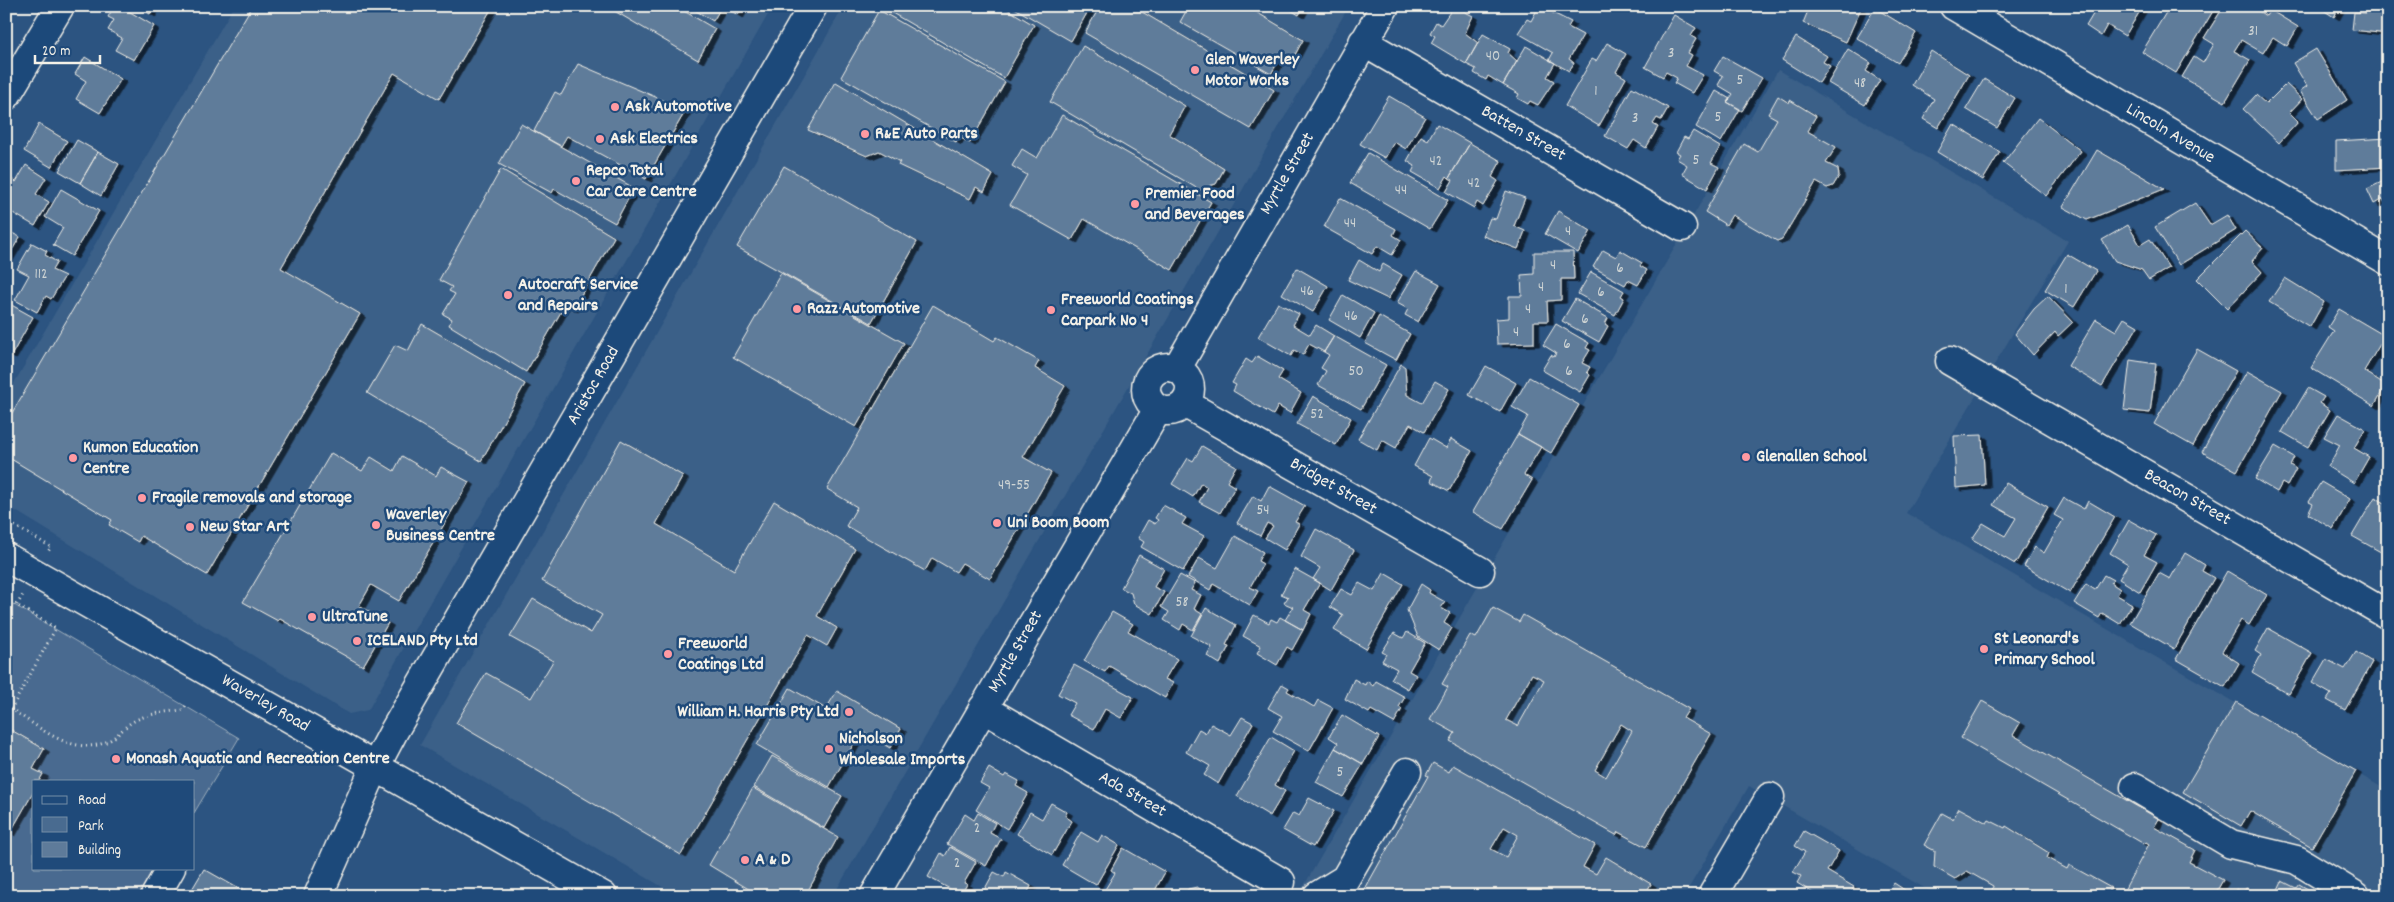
<svg xmlns="http://www.w3.org/2000/svg" width="2394" height="902" font-family="Dekko,sans-serif">
<style>
.built{fill:#3b6088}
.park{fill:#496b90;stroke:#9eaebc}
.building{fill:#5e7b9a;stroke:#f4f1e8;fill-rule:evenodd;filter:url(#shadow)}
.lines{fill:none;stroke-linecap:round;stroke-linejoin:round}
.minor-casing{stroke:#f4f1e8;stroke-width:31}
.major-casing{stroke:#f4f1e8;stroke-width:31}
.path{stroke:#f4f1e8;stroke-width:3;stroke-dasharray:1 4;stroke-linecap:butt}
.minor{stroke:#1f4a7a;stroke-width:28}
.major{stroke:#1f4a7a;stroke-width:28}
.poi-dot{fill:#ff9aa2;stroke:#1f4a7a;stroke-width:2}
.labels{text-anchor:middle;dominant-baseline:central;stroke-width:5;stroke-linejoin:round;paint-order:stroke}
.number-label{font-size:15px;fill:#ced4d4}
.poi-label{font-size:18px;font-weight:bold;fill:#f4f1e8;stroke:#1f4a7a;text-anchor:start}
.street-label{font-size:18px;fill:#f4f1e8;stroke:#1f4a7a}
</style>
<defs>
<filter id="shadow"><feDropShadow dx="5.5" dy="3" stdDeviation="0" flood-color="#0009"/></filter>
</defs>
<rect width="100%" height="100%" fill="#2c5481"/>
<filter id="ink" filterUnits="userSpaceOnUse"><feTurbulence type="fractalNoise" baseFrequency=".02" numOctaves="2"/><feDisplacementMap in="SourceGraphic" scale="10" xChannelSelector="R" yChannelSelector="G"/><feConvolveMatrix kernelMatrix="1 2 1 2 8 2 1 2 1" color-interpolation-filters="sRGB"/></filter>
<g filter="url(#ink)">
<path class="built" d="M234,6H773L368,710L349,714L6,505V397Z
M844,6H1349L833,896H678L420,745Z
M1778,70L2068,241L1906,513L2388,791V896H1938L1749,786L1684,896H1298Z"/>
<path class="park" d="M6,600L239,738L194,813V781H34V868H160L143,896H6Z"/>
<path class="building" d="M114,6H120L154,26L134,60L115,50L122,38L108,30L114,20L108,17Z
M137,6H154L150,14Z
M252,6H493L439,99L394,73L281,268L360,314L207,575L141,536L138,542L109,525L112,520L6,456V423Z
M606,6H684V11L715,29L698,60Z
M688,6H722L713,21Z
M723,6H743L738,15Z
M880,6H1002L1034,25L1004,78Z
M1011,6H1091L1071,41Z
M1100,6H1132L1274,90L1251,129L1085,33Z
M1189,6H1246L1303,40L1290,64L1280,58L1271,74L1180,22Z
M1284,6H1304L1299,15Z
M1454,6L1473,16L1465,33L1478,43L1466,64L1431,43L1435,36L1430,33L1436,22L1441,25Z
M1539,6L1571,22L1568,27L1583,35L1569,59L1574,63L1569,71L1549,60L1553,53L1518,33L1527,19L1531,21Z
M1810,6H1826L1840,12L1843,6L1861,8L1846,42L1803,23Z
M2098,6H2143L2125,36L2107,25L2101,36L2086,26Z
M2170,6H2216L2176,73L2142,52Z
M2224,6H2251L2266,16L2270,10L2298,27L2287,46L2273,37L2263,53L2241,40L2234,51L2250,60L2225,102L2182,77L2194,57L2203,63L2214,44L2204,38Z
M2317,6H2340L2334,17Z
M2367,6H2388V34L2352,30L2354,12L2366,13Z
M1875,8L1916,33L1898,63L1857,38Z
M879,10L1005,82L970,143L959,137L956,142L841,77Z
M1674,15L1696,28L1691,36L1696,39L1688,53L1692,55L1686,66L1703,75L1692,93L1674,83L1677,78L1666,72L1663,77L1645,67Z
M1483,34L1510,49L1508,53L1517,61L1503,85L1488,76L1486,80L1474,73L1476,69L1466,64Z
M1796,37L1827,56L1823,62L1830,66L1819,83L1782,60Z
M1607,43L1626,54L1616,72L1626,78L1599,126L1565,106L1592,59L1596,61Z
M1083,46L1185,106L1169,134L1224,169L1216,184L1209,186L1205,193L1050,102Z
M1526,46L1555,63L1547,77L1554,81L1538,105L1530,101L1528,104L1517,98L1519,94L1503,85Z
M1848,49L1871,63L1866,71L1880,80L1865,105L1828,83Z
M2316,49L2347,100L2318,119L2300,91L2307,86L2293,63Z
M1931,51L1969,75L1938,128L1923,119L1934,99L1912,85Z
M1723,56L1762,78L1742,111L1727,102L1733,94L1718,85L1723,76L1714,71Z
M85,57L121,79L100,113L76,99L86,81L75,74Z
M578,64L686,110L646,179L567,136L561,146L534,131L555,92L561,95Z
M1984,79L2015,98L1997,128L1966,109Z
M836,82L993,175L984,192L976,187L970,199L898,165L900,162L879,151L867,156L808,130Z
M2286,84L2302,99L2289,113L2298,122L2279,143L2243,109L2256,95L2266,104Z
M1632,87L1668,108L1661,120L1657,118L1653,124L1658,127L1646,148L1634,140L1628,149L1605,136Z
M1716,91L1730,99L1727,102L1740,109L1721,142L1696,127Z
M1389,96L1425,117L1406,149L1394,142L1385,158L1360,144Z
M1778,96L1789,103L1790,100L1816,116L1807,131L1836,147L1826,163L1838,169L1839,176L1833,186L1827,188L1816,182L1782,239L1777,241L1732,215L1726,225L1705,212L1744,144L1758,152L1777,119L1768,114Z
M1062,115L1211,202L1172,270L1084,219L1072,240L1010,205L1027,175L1012,166L1022,149L1037,158Z
M2038,118L2081,151L2046,196L2003,163Z
M39,124L67,141L51,167L24,151Z
M521,124L634,188L615,223L554,189L552,193L499,164Z
M1437,124L1470,143L1449,178L1447,176L1440,188L1412,172L1415,166L1407,161L1421,136L1428,140Z
M1953,124L2000,152L1983,180L1937,152Z
M1693,131L1720,147L1711,163L1719,167L1707,189L1682,174L1687,165L1677,159L1680,154L1676,152L1684,137L1688,139Z
M2388,138V167L2336,170V141Z
M77,140L98,152L80,183L59,171Z
M1470,143L1501,161L1492,177L1498,181L1483,206L1477,202L1474,208L1446,192L1453,180L1449,178Z
M2097,150L2164,189L2087,220L2063,207Z
M98,152L119,164L101,196L80,183Z
M1368,153L1448,200L1430,229L1350,183Z
M26,165L46,178L36,194L49,202L35,226L6,209V193L9,188L6,186V182L9,177L16,182Z
M784,166L917,242L871,323L737,247Z
M501,169L614,237L573,309L565,305L526,372L449,325L452,319L443,314L455,294L449,291L452,287L439,280Z
M2388,179V209L2383,199L2374,204L2367,189Z
M61,189L99,211L72,256L53,245L63,228L45,217Z
M1506,191L1525,198L1514,226L1525,231L1518,249L1483,236L1490,218L1496,219Z
M1340,198L1396,229L1393,235L1401,240L1392,255L1377,246L1372,254L1324,227Z
M2195,203L2210,225L2227,215L2236,230L2179,265L2155,227Z
M1558,211L1591,231L1578,253L1545,234Z
M2128,225L2140,245L2150,239L2169,268L2149,280L2142,270L2115,261L2102,240Z
M6,230L20,237L6,260Z
M2245,231L2263,248L2252,261L2262,272L2227,309L2197,279Z
M32,243L47,251L45,255L57,262L52,270L65,276L51,299L46,296L37,312L15,300L29,275L17,269Z
M1603,250L1616,257L1620,250L1642,263L1640,266L1647,270L1638,285L1628,280L1625,285L1593,267Z
M1534,252H1573L1574,279H1561V300L1547,301L1548,321H1534V343L1497,344L1496,319L1509,318V296H1522L1521,275L1534,274Z
M2067,254L2096,271L2074,307L2045,290Z
M1359,260L1379,272L1383,264L1402,275L1388,299L1348,280Z
M1297,268L1328,286L1313,312L1282,294Z
M1416,271L1440,284L1418,322L1405,315L1408,309L1397,303Z
M1591,272L1624,291L1621,296L1624,298L1615,315L1578,294Z
M781,273L904,343L856,427L733,357Z
M2285,278L2324,302L2310,327L2269,302Z
M1343,295L1374,313L1360,338L1329,320Z
M2048,296L2073,322L2058,336L2055,332L2033,355L2015,334L2034,309Z
M1575,299L1608,318L1605,324L1608,326L1599,342L1562,321Z
M6,302L33,317L11,356L6,354Z
M1278,303L1299,314L1293,325L1310,335L1316,325L1334,336L1324,352L1309,344L1303,355L1294,350L1291,356L1258,337Z
M933,305L994,341L997,337L1039,361L1035,368L1065,386L1023,457L1051,473L990,579L962,563L956,572L932,558L925,571L846,526L857,507L827,489Z
M2339,309L2385,336L2364,371L2386,385L2374,406L2311,368L2334,331L2328,327Z
M1379,316L1410,334L1396,360L1365,343Z
M2124,318L2138,326L2102,386L2068,366L2096,319L2116,331Z
M422,324L525,384L481,461L367,393L395,345L408,351Z
M1556,324L1589,343L1586,348L1590,350L1582,363L1590,367L1587,372L1590,375L1580,392L1542,370L1551,355L1554,357L1556,353L1543,345Z
M1334,336L1386,365L1361,409L1318,385L1326,371L1321,368L1329,355L1324,352Z
M2197,349L2236,371L2193,446L2154,424Z
M1257,356L1283,371L1278,379L1301,393L1290,413L1278,406L1273,415L1233,391L1236,385L1232,383L1246,359L1252,363Z
M2130,360L2156,364L2150,413L2124,410Z
M1401,364L1405,367L1407,395L1422,403L1435,381L1449,389L1424,432L1410,424L1396,448L1382,440L1377,450L1358,439Z
M1486,366L1516,383L1500,412L1469,395Z
M2247,371L2282,391L2237,471L2202,452Z
M1529,377L1579,405L1551,453L1518,434L1528,416L1512,407Z
M2308,388L2324,397L2320,403L2330,410L2308,447L2282,432Z
M1313,396L1351,418L1336,445L1297,424Z
M2338,414L2365,429L2354,448L2369,457L2354,483L2328,467L2340,445L2324,437Z
M1518,434L1541,447L1524,475L1532,480L1503,529L1473,512Z
M1982,435L1985,485L1956,488L1954,436Z
M1429,438L1446,448L1451,439L1472,451L1449,491L1431,481L1433,476L1414,466Z
M621,440L683,476L656,524L734,570L774,501L855,549L817,616L837,628L827,646L808,635L681,855L456,723L486,673L531,698L553,661L510,637L533,599L591,633L602,615L542,581Z
M1202,446L1236,466L1227,482L1235,487L1220,513L1199,502L1207,487L1201,483L1193,497L1172,484L1188,458L1193,461Z
M2275,446L2294,457L2290,465L2296,469L2287,486L2282,483L2277,492L2255,479Z
M331,453L362,471L371,457L394,471L402,456L436,476L441,467L469,482L399,601L371,585L359,606L388,623L363,666L280,619L278,621L243,602Z
M2388,455V472L2381,467Z
M2321,482L2350,499L2333,529L2308,514L2313,504L2309,502Z
M2006,483L2048,507L2015,564L1972,539L1983,523L2005,536L2016,518L1993,505Z
M1269,486L1305,506L1295,522L1299,524L1285,550L1265,538L1273,526L1267,523L1260,536L1237,523L1253,496L1261,501Z
M2375,497L2388,505V556L2352,536Z
M2064,498L2084,509L2088,501L2115,517L2070,593L2024,566L2035,547L2044,553L2063,520L2054,515Z
M1163,505L1186,518L1182,524L1204,536L1183,571L1141,547L1144,542L1138,538L1148,520L1155,524L1158,520L1155,518Z
M2129,520L2156,535L2144,555L2157,562L2140,592L2119,579L2128,564L2110,553Z
M1316,529L1354,550L1331,590L1313,579L1320,568L1301,557Z
M1235,536L1263,552L1258,561L1263,564L1250,587L1258,591L1250,605L1213,584L1210,590L1188,577L1199,558L1217,568Z
M2185,553L2205,565L2202,571L2214,578L2174,649L2130,623L2159,573L2170,579Z
M1139,555L1164,569L1154,587L1164,592L1152,614L1134,604L1131,593L1121,588Z
M1295,569L1320,583L1304,610L1311,614L1303,630L1285,620L1293,607L1284,603L1288,597L1281,594Z
M2227,571L2267,595L2249,625L2241,620L2222,652L2239,663L2225,687L2176,659Z
M1384,573L1403,584L1366,649L1334,630L1343,615L1330,607L1341,589L1352,595L1359,583L1374,591Z
M1180,575L1195,583L1191,590L1201,595L1194,609L1202,614L1193,630L1183,624L1180,630L1164,620L1169,612L1161,607Z
M2104,575L2113,580L2111,583L2120,589L2117,595L2132,604L2120,624L2102,613L2099,618L2074,603L2086,584L2095,590Z
M1421,584L1430,590L1429,593L1445,602L1441,608L1450,613L1444,623L1452,628L1439,650L1418,637L1407,610Z
M1206,608L1236,625L1226,645L1229,646L1220,664L1207,656L1212,647L1191,636Z
M1493,608L1519,622L1523,615L1689,709L1683,718L1711,734L1646,847L1618,832L1616,835L1450,741L1455,733L1430,719L1448,687L1442,684L1470,635L1476,638ZM1532,674L1544,680L1518,726L1506,720ZM1621,724L1632,731L1606,777L1595,770Z
M1112,612L1133,624L1128,631L1177,659L1165,679L1173,683L1165,698L1109,666L1105,672L1084,661Z
M1254,615L1269,623L1271,619L1277,622L1280,617L1303,630L1292,650L1287,647L1277,665L1257,653L1261,646L1243,636Z
M2268,628L2312,653L2289,694L2252,672L2261,655L2255,651Z
M1407,632L1425,643L1409,671L1416,675L1408,689L1391,679L1397,669L1382,661L1386,654L1382,652L1394,633L1403,638Z
M2356,652L2372,662L2345,710L2327,700L2331,694L2312,683L2326,659L2345,669Z
M1074,665L1133,697L1121,718L1105,709L1094,729L1068,715L1075,703L1058,694Z
M1354,679L1365,685L1367,681L1373,686L1376,681L1405,697L1399,707L1402,709L1394,723L1371,710L1369,713L1345,699Z
M1282,684L1289,688L1287,691L1314,707L1318,700L1333,708L1309,751L1273,731L1282,716L1268,708Z
M790,688L826,709L837,691L901,729L890,748L861,731L829,787L757,745Z
M1982,701L2020,723L2013,735L2159,819L2154,827L2195,850L2189,862L2223,880L2214,896H2121L2149,844L2146,842L2144,844L1961,738Z
M2236,702L2356,771L2312,847L2250,811L2241,826L2183,792Z
M1342,715L1379,737L1363,764L1335,748L1338,743L1329,737Z
M1242,717L1253,723L1218,784L1204,775L1210,766L1186,752L1199,729L1206,733L1211,724L1231,735Z
M6,727L44,749L33,769L43,774L39,781H34V791L10,833L6,831Z
M1271,737L1294,751L1275,785L1285,791L1270,816L1237,796Z
M1335,748L1363,764L1343,797L1316,782Z
M772,756L842,796L824,828L754,787Z
M1433,763L1449,772L1453,765L1595,845L1583,867L1596,874L1606,857L1651,884L1644,896H1361L1428,776L1426,775ZM1504,827L1518,835L1506,857L1491,849Z
M989,768L1004,777L1006,774L1019,781L1016,786L1028,793L1007,829L976,810L989,788L980,783Z
M753,788L838,837L805,896H760L709,865Z
M1309,798L1334,811L1313,847L1283,830L1293,813L1299,816Z
M1051,803L1067,812L1065,816L1072,821L1052,855L1017,834L1030,812L1042,819Z
M1959,808L1987,823L1989,820L2005,828L2006,826L2049,853L2047,858L2067,869L2069,865L2111,888L2107,896H1991L1993,886L1967,871L1955,879L1934,867L1935,851L1924,845L1942,813L1953,819Z
M978,813L995,823L990,833L1001,839L986,866L947,844L965,814L974,820Z
M1804,831L1839,851L1827,871L1854,887L1849,896H1818L1797,883L1801,876L1793,872L1805,852L1795,846Z
M1081,832L1098,842L1102,835L1119,845L1096,885L1062,865Z
M950,847L976,862L964,883L967,884L961,895L928,877L941,853L945,856Z
M1123,848L1165,872L1152,896H1101L1115,873L1111,870Z
M204,869L241,890L242,888L255,896H188Z
M994,872L1004,877L1006,872L1031,886L1026,896H981Z
M2282,881L2296,888L2299,884L2320,896H2275Z
M1894,883L1914,896H1886Z
M1197,887L1211,896H1185L1188,889Z
M2246,888L2259,896H2232L2236,889L2243,893Z"/>
<g class="lines">
<g class="minor-casing">
<path id="minor" d="M1954,6L2388,261
M1363,42L1682,227
M6,96L60,6
M1950,361L2388,615
M1146 389a22 22 0 1 1 44 0a22 22 0 1 1-44 0Z
M1177,368L1385,6
M1186,404L1480,571
M983,708L1281,882
M2135,787L2231,844L2297,860L2356,896
M155,896L171,868
M318,896L375,767L394,731L813,6
M874,896L1158,409
M1317,896L1345,879L1407,772
M1712,896L1770,797"/>
</g>
<g class="major-casing">
<path id="major" d="M6,557L603,896"/>
</g>
<path class="path" d="M6,521L51,547L47,553
M6,599L56,628L11,709L6,707
M17,605L24,593
M6,718L11,709C38,726 72,757 106,742C117,738 124,726 134,721C149,713 166,712 183,710L187,704"/>
<use href="#minor" class="minor"/>
<use href="#major" class="major"/>
</g>
</g>
<g class="poi-dot">
<circle cx="1195" cy="70" r="5"/>
<circle cx="615" cy="107" r="5"/>
<circle cx="865" cy="134" r="5"/>
<circle cx="600" cy="139" r="5"/>
<circle cx="576" cy="181" r="5"/>
<circle cx="1135" cy="204" r="5"/>
<circle cx="508" cy="295" r="5"/>
<circle cx="797" cy="309" r="5"/>
<circle cx="1051" cy="310" r="5"/>
<circle cx="1746" cy="457" r="5"/>
<circle cx="73" cy="458" r="5"/>
<circle cx="142" cy="498" r="5"/>
<circle cx="997" cy="523" r="5"/>
<circle cx="376" cy="525" r="5"/>
<circle cx="190" cy="527" r="5"/>
<circle cx="312" cy="617" r="5"/>
<circle cx="357" cy="641" r="5"/>
<circle cx="1984" cy="649" r="5"/>
<circle cx="668" cy="654" r="5"/>
<circle cx="849" cy="712" r="5"/>
<circle cx="829" cy="749" r="5"/>
<circle cx="116" cy="759" r="5"/>
<circle cx="745" cy="860" r="5"/>
</g>
<g class="labels">
<g class="number-label">
<text x="2253" y="32">31</text>
<text x="1671" y="54">3</text>
<text x="1493" y="57">40</text>
<text x="1740" y="81">5</text>
<text x="1860" y="84">48</text>
<text x="1596" y="92">1</text>
<text x="1718" y="118">5</text>
<text x="1635" y="119">3</text>
<text x="1696" y="161">5</text>
<text x="1436" y="162">42</text>
<text x="1474" y="184">42</text>
<text x="1401" y="191">44</text>
<text x="1350" y="224">44</text>
<text x="1568" y="232">4</text>
<text x="1553" y="266">4</text>
<text x="1620" y="269">6</text>
<text x="41" y="275">112</text>
<text x="1541" y="288">4</text>
<text x="2066" y="290">1</text>
<text x="1307" y="292">46</text>
<text x="1601" y="293">6</text>
<text x="1528" y="310">4</text>
<text x="1351" y="317">46</text>
<text x="1585" y="320">6</text>
<text x="1516" y="333">4</text>
<text x="1567" y="345">6</text>
<text x="1356" y="372">50</text>
<text x="1569" y="372">6</text>
<text x="1317" y="415">52</text>
<text x="1014" y="486">49-55</text>
<text x="1263" y="511">54</text>
<text x="1182" y="603">58</text>
<text x="1340" y="773">5</text>
<text x="977" y="829">2</text>
<text x="957" y="864">2</text>
</g>
<g class="poi-label">
<text x="1205" y="60">Glen Waverley<tspan x="1205" dy="21">Motor Works</tspan></text>
<text x="625" y="107">Ask Automotive</text>
<text x="875" y="134">R&amp;E Auto Parts</text>
<text x="610" y="139">Ask Electrics</text>
<text x="586" y="171">Repco Total<tspan x="586" dy="21">Car Care Centre</tspan></text>
<text x="1145" y="194">Premier Food<tspan x="1145" dy="21">and Beverages</tspan></text>
<text x="518" y="285">Autocraft Service<tspan x="518" dy="21">and Repairs</tspan></text>
<text x="1061" y="300">Freeworld Coatings<tspan x="1061" dy="21">Carpark No 4</tspan></text>
<text x="807" y="309">Razz Automotive</text>
<text x="83" y="448">Kumon Education<tspan x="83" dy="21">Centre</tspan></text>
<text x="1756" y="457">Glenallen School</text>
<text x="152" y="498">Fragile removals and storage</text>
<text x="386" y="515">Waverley<tspan x="386" dy="21">Business Centre</tspan></text>
<text x="1007" y="523">Uni Boom Boom</text>
<text x="200" y="527">New Star Art</text>
<text x="322" y="617">UltraTune</text>
<text x="1994" y="639">St Leonard's<tspan x="1994" dy="21">Primary School</tspan></text>
<text x="367" y="641">ICELAND Pty Ltd</text>
<text x="678" y="644">Freeworld<tspan x="678" dy="21">Coatings Ltd</tspan></text>
<text x="839" y="712" text-anchor="end">William H. Harris Pty Ltd</text>
<text x="839" y="739">Nicholson<tspan x="839" dy="21">Wholesale Imports</tspan></text>
<text x="126" y="759">Monash Aquatic and Recreation Centre</text>
<text x="755" y="860">A &amp; D</text>
</g>
<g class="street-label">
<text transform="translate(1523 134) rotate(30)">Batten Street</text>
<text transform="translate(2170 134) rotate(31)">Lincoln Avenue</text>
<text transform="translate(1288 174) rotate(-60)">Myrtle Street</text>
<text transform="translate(594 386) rotate(-60)">Aristoc Road</text>
<text transform="translate(1333 487) rotate(30)">Bridget Street</text>
<text transform="translate(2187 498) rotate(30)">Beacon Street</text>
<text transform="translate(1016 652) rotate(-60)">Myrtle Street</text>
<text transform="translate(265 704) rotate(30)">Waverley Road</text>
<text transform="translate(1132 795) rotate(30)">Ada Street</text>
</g>
</g>
<rect width="2394" height="902" fill="none" stroke="#1f4a7a" stroke-width="25"/>
<rect x="12" y="12" width="2369" height="877" fill="none" stroke="#f4f1e8" stroke-width="2" filter="url(#ink)"/>
<rect x="32" y="780" width="162" height="90" fill="#1f4a7a" stroke="#748da6"/>
<rect x="42" y="796" width="25" height="8" fill="#1f4a7a" stroke="#748da6"/>
<text x="78" y="804" font-size="15" fill="#f4f1e8">Road</text>
<rect x="42" y="817" width="25" height="15" fill="#496b90" stroke="#748da6"/>
<text x="78" y="830" font-size="15" fill="#f4f1e8">Park</text>
<rect x="42" y="842" width="25" height="15" fill="#5e7b9a" stroke="#748da6"/>
<text x="78" y="854" font-size="15" fill="#f4f1e8">Building</text>
<path d="M35 55v8h65v-8" fill="none" stroke="#f4f1e8" stroke-width="2.5"/>
<text x="42" y="55" font-size="15" fill="#f4f1e8" stroke="#1f4a7a" stroke-width="4" paint-order="stroke">20 m</text>
</svg>
